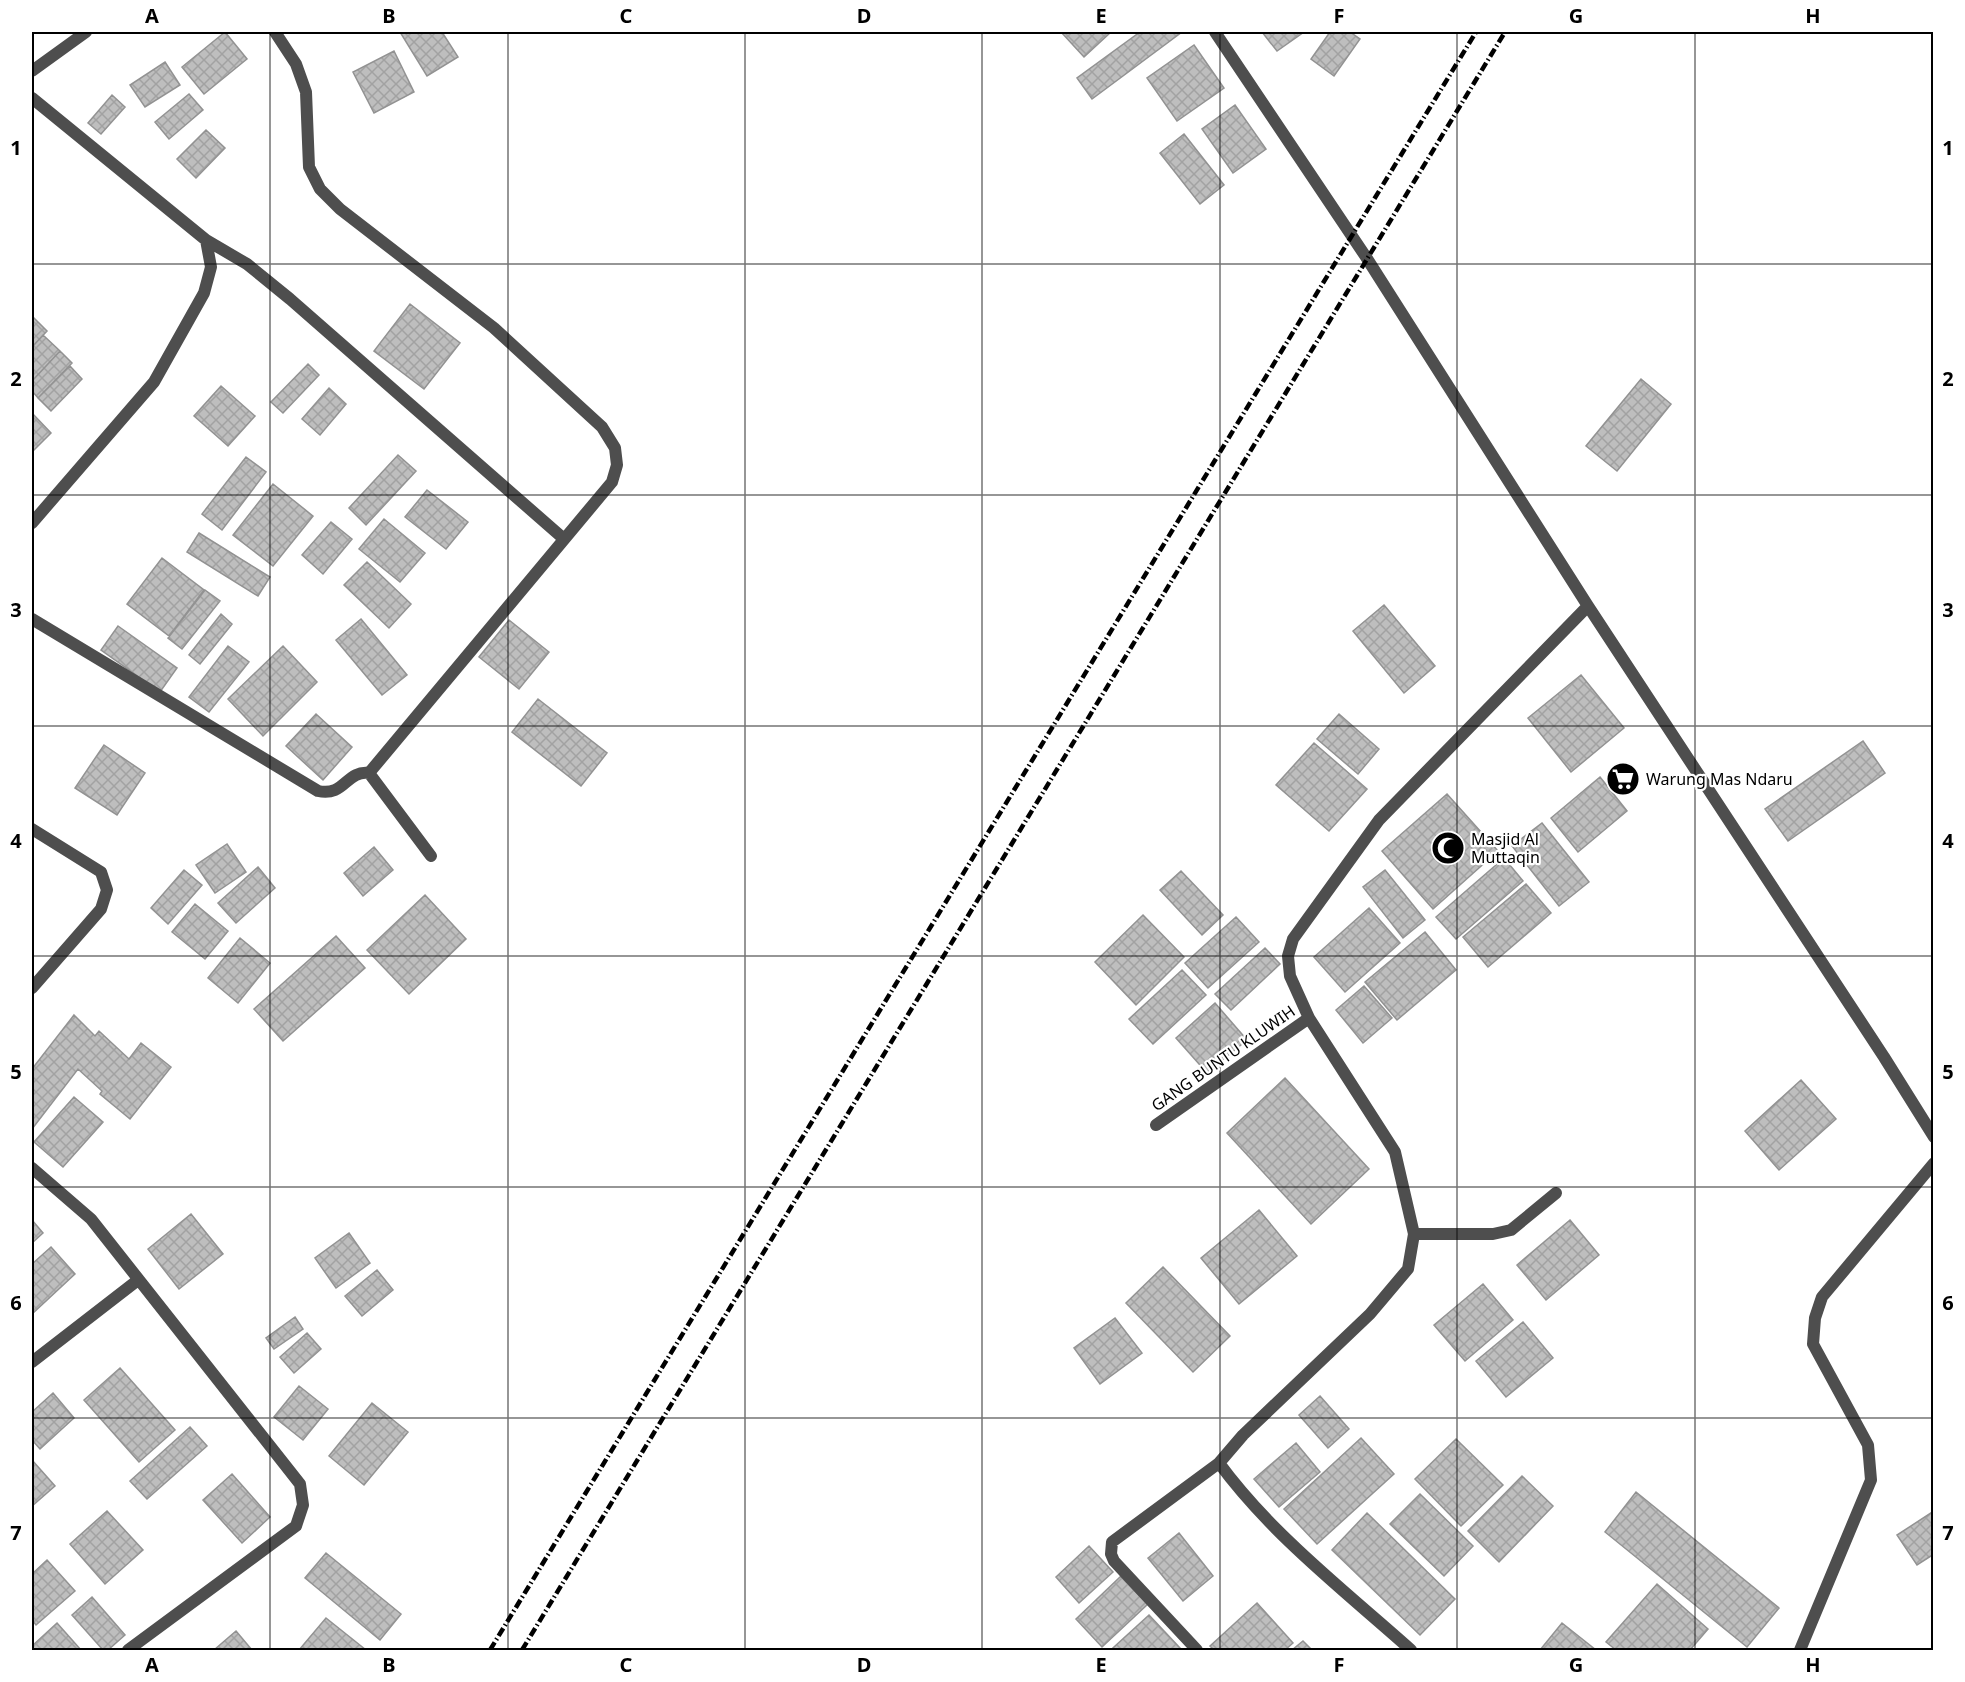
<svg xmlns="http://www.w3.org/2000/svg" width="1965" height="1682" font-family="'Noto Sans',sans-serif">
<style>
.building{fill:url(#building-cross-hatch);stroke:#929292;stroke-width:1.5}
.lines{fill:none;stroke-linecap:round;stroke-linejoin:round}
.street{stroke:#4e4e4e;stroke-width:12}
.rail{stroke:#000;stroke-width:4.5;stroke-dasharray:9 3 1.5 3;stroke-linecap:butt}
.grid{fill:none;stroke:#000;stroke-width:1.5;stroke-opacity:0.55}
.labels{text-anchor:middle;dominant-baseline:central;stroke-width:4.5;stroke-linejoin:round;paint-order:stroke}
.poi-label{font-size:16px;fill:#000;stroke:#fff;text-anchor:start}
.street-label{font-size:16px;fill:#000;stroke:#fff}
.neatline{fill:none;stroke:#000;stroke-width:2}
.grid-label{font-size:20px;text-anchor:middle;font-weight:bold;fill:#000}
</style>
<defs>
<pattern id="building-cross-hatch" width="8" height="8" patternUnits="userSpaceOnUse" patternTransform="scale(1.5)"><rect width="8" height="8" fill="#bebebe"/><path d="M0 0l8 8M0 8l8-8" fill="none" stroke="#a2a2a2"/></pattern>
</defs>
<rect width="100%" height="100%" fill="#fff"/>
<path class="building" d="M225,32L247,59L204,94L182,67Z
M400,32H442L458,57L427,76Z
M1061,32H1111L1084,57Z
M1140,32H1182L1092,99L1077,78Z
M1262,32H1304L1277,51Z
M1330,32H1350L1360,39L1334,76L1311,59Z
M1194,45L1224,88L1177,121L1147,78Z
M394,51L414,92L374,113L353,72Z
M165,62L180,85L145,107L130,85Z
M189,94L203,110L169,139L155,122Z
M112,95L125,107L101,134L88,123Z
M1235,105L1266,149L1233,173L1202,129Z
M206,130L225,148L196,178L177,159Z
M1184,134L1224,185L1200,204L1160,153Z
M410,304L460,343L424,389L374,351Z
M34,318L47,331L32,347V320Z
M43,335L60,351L32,381V347Z
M60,351L72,363L38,398L32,391V381Z
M308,364L319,375L283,413L271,402Z
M70,366L82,379L51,411L38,398Z
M1641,379L1671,404L1617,471L1586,446Z
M221,386L255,416L228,446L194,416Z
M329,388L346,404L320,435L302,419Z
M32,413L51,433L32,452Z
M398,455L416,471L366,525L349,508Z
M246,457L266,472L222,530L202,514Z
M273,484L313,516L273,566L233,535Z
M427,490L468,522L446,549L405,517Z
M384,519L425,553L400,582L359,549Z
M331,522L352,539L323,574L302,555Z
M199,533L270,577L258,596L187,552Z
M162,558L204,590L169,636L127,604Z
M367,562L411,604L389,628L344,585Z
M205,590L220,601L182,649L168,638Z
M1384,605L1435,666L1404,693L1353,631Z
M221,614L232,624L200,664L189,655Z
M361,619L407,675L382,695L336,640Z
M509,620L549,652L519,689L479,657Z
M118,626L177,668L160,692L101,650Z
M228,646L249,662L209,712L189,697Z
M283,646L317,682L263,736L228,699Z
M1581,675L1624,728L1571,772L1528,718Z
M538,699L607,753L581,786L512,732Z
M316,714L352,747L323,780L286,746Z
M1339,714L1379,749L1358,774L1317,739Z
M1863,741L1885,773L1788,841L1765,809Z
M1314,743L1367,789L1329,831L1276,785Z
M104,745L145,773L117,815L75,788Z
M1600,777L1627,811L1578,852L1551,818Z
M1447,794L1498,851L1433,909L1382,851Z
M1542,823L1589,882L1559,906L1512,846Z
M227,844L246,872L215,893L196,865Z
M374,847L393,870L363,896L344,873Z
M1504,858L1523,881L1456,939L1436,917Z
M258,867L275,888L236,923L218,903Z
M184,870L202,885L168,924L151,908Z
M1385,870L1425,920L1403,938L1363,887Z
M1181,871L1223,915L1202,935L1160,890Z
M1526,884L1551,913L1488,967L1463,937Z
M425,895L466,939L409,994L367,950Z
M195,904L228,931L205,959L172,932Z
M1369,908L1400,943L1345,992L1314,957Z
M1143,915L1184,957L1136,1005L1095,962Z
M1236,917L1259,942L1208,988L1185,963Z
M1425,932L1456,970L1397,1020L1365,982Z
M336,936L365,968L283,1041L254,1009Z
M240,938L270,963L238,1003L208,978Z
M1265,948L1280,964L1231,1010L1215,994Z
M1182,970L1206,995L1153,1044L1129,1019Z
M1364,986L1392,1018L1363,1043L1336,1010Z
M1215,1003L1247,1040L1207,1073L1176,1038Z
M74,1015L95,1036L99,1031L129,1059L141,1043L171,1067L130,1119L100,1094L102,1091L78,1069L32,1129V1069Z
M1285,1078L1369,1169L1311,1224L1227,1133Z
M1801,1080L1836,1119L1779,1170L1745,1131Z
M74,1097L103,1122L63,1167L34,1142Z
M1259,1210L1297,1256L1239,1304L1201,1258Z
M191,1214L223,1254L179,1289L148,1249Z
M32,1220L43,1233L32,1243Z
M1570,1220L1599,1255L1546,1300L1517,1265Z
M349,1233L370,1263L336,1288L315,1258Z
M51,1247L75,1274L32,1314V1264Z
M1163,1267L1230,1336L1193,1372L1126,1303Z
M377,1270L393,1290L362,1316L345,1296Z
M1483,1284L1513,1320L1465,1361L1434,1325Z
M295,1317L303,1329L274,1349L266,1338Z
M1115,1318L1142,1353L1100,1384L1074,1348Z
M1523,1322L1553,1358L1506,1397L1476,1361Z
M307,1333L321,1349L294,1373L280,1357Z
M120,1368L175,1430L139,1462L84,1400Z
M299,1386L328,1409L303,1440L274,1417Z
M53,1393L74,1418L40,1449L32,1440V1412Z
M1320,1396L1349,1429L1328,1448L1299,1415Z
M372,1403L408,1432L364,1485L329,1456Z
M190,1427L207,1446L147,1499L130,1481Z
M1361,1438L1394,1474L1317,1544L1284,1509Z
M1456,1439L1503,1485L1461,1526L1415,1479Z
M1296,1443L1320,1472L1279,1507L1254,1479Z
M32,1460L55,1486L32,1506Z
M232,1474L270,1517L242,1543L203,1500Z
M1522,1476L1553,1506L1499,1562L1468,1531Z
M1636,1492L1779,1608L1747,1647L1605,1532Z
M1420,1494L1473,1546L1444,1576L1390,1524Z
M107,1511L143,1550L105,1584L70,1544Z
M1934,1511V1554L1917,1565L1897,1535Z
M1367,1513L1455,1599L1420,1635L1332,1550Z
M1179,1533L1213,1576L1183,1601L1148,1558Z
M1089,1546L1113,1572L1079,1603L1056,1577Z
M326,1553L401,1614L380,1640L305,1578Z
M47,1560L75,1591L36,1625L32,1620V1574Z
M1121,1576L1148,1604L1102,1647L1076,1619Z
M1657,1584L1708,1629L1690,1650H1616L1606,1642Z
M92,1597L125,1635L108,1650H103L72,1615Z
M1257,1603L1293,1643L1285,1650H1214L1210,1646Z
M1149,1615L1181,1649L1116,1650L1113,1648Z
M326,1618L366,1650H299Z
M57,1623L81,1650H32V1646Z
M1562,1623L1596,1650H1540Z
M236,1631L252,1650H214Z
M1303,1641L1312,1650H1292Z"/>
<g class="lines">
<path class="street" d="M275,32L296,64L306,92L309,167L320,189L340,209L494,328L602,427L615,448L617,465L612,482L369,773
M1215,32L1366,257L1588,606L1884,1057L1934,1137
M32,71L86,32
M32,98L206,240L211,267L204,293L154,382L32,523
M206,240L247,264L290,299L564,539
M32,619L318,791C345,797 346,770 369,773L431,856
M32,829L101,872L107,890L101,909L32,988
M1156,1125L1309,1018
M32,1168L91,1219L300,1484L303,1505L296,1526L128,1650
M1414,1234H1493L1511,1230L1556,1193
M32,1362L138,1280
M1197,1650L1114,1561L1111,1554L1112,1542L1219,1463
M1411,1650C1345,1591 1272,1535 1219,1463L1243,1435L1370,1314L1408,1269L1414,1234L1395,1152L1309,1018L1290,976L1288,956L1293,939L1379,820L1588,606
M1800,1650L1871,1480L1868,1445L1813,1344L1815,1318L1822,1297L1934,1163"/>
<path class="rail" d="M490,1650L1476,32
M522,1650L1505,32"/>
</g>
<path class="grid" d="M270,32V1650M508,32V1650M745,32V1650M982,32V1650M1220,32V1650M1457,32V1650M1695,32V1650M32,264H1934M32,495H1934M32,726H1934M32,956H1934M32,1187H1934M32,1418H1934"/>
<defs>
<g id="supermarket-disc" transform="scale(1.725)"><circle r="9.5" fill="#000" stroke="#fff"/><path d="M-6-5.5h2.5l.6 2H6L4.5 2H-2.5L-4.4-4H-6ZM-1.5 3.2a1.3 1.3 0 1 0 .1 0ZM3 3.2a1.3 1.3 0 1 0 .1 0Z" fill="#fff"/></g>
<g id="mosque-disc" transform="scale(1.725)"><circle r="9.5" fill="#000" stroke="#fff"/><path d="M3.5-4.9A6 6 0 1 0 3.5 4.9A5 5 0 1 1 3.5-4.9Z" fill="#fff"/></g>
</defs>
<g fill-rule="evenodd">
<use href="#supermarket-disc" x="1623" y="779"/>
<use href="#mosque-disc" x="1448" y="848"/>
</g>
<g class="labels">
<g class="poi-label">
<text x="1646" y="779">Warung Mas Ndaru</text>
<text x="1471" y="839">Masjid Al<tspan x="1471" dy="18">Muttaqin</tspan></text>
</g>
<g class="street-label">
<text transform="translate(1223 1058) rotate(-35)">GANG BUNTU KLUWIH</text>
</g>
</g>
<rect width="1965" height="1682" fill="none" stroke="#ffffff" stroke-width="66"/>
<rect x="33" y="33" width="1899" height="1616" class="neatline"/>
<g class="grid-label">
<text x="152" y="23">A</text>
<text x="389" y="23">B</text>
<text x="626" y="23">C</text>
<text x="864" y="23">D</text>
<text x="1101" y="23">E</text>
<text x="1339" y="23">F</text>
<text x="1576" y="23">G</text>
<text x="1813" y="23">H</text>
<text x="16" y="155">1</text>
<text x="1948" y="155">1</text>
<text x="16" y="386">2</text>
<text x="1948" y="386">2</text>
<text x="16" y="617">3</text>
<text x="1948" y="617">3</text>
<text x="16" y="848">4</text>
<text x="1948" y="848">4</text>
<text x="16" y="1079">5</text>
<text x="1948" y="1079">5</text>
<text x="16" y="1310">6</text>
<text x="1948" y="1310">6</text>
<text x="16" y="1540">7</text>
<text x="1948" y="1540">7</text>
<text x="152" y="1672">A</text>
<text x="389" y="1672">B</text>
<text x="626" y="1672">C</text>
<text x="864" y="1672">D</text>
<text x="1101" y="1672">E</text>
<text x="1339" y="1672">F</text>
<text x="1576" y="1672">G</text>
<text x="1813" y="1672">H</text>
</g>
</svg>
